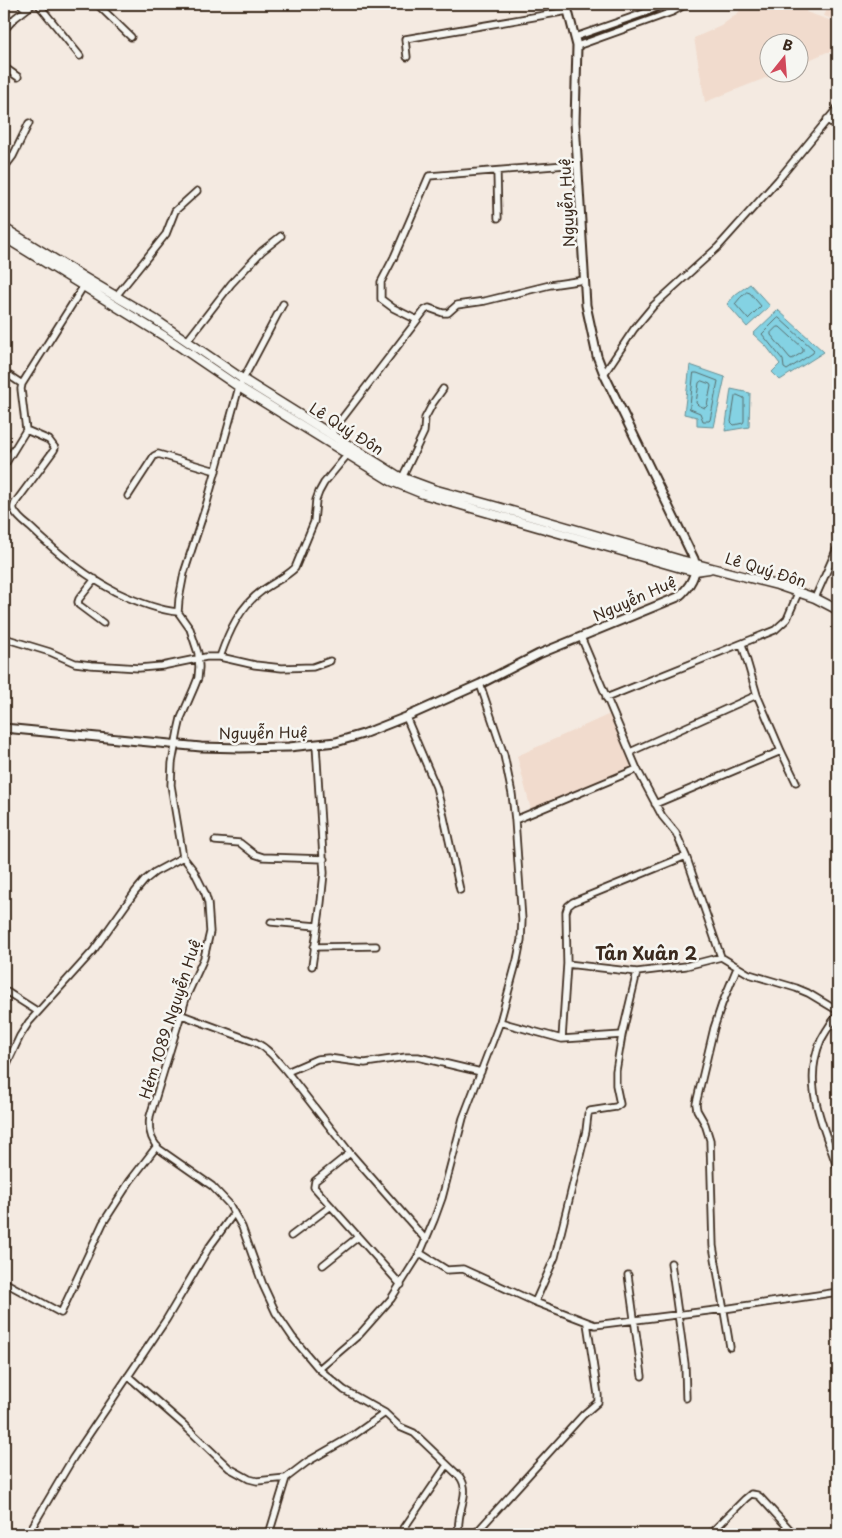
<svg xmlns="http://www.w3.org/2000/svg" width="842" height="1538" font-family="'Playpen Sans',sans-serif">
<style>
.built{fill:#f1dbcd}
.water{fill:#84d2e3;stroke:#678f94}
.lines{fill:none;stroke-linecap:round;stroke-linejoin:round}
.shore{stroke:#586d6d;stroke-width:1}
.minor-casing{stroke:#3b2a1e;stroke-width:9}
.tertiary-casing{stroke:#3b2a1e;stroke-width:11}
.secondary-casing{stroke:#3b2a1e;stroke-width:11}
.minor{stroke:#f6f6f2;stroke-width:5.5}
.tertiary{stroke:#f6f6f2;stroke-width:7}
.secondary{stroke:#f6f6f2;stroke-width:8}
.labels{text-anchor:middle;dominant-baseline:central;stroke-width:5;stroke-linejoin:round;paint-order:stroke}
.street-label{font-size:15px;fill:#3b2a1e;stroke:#f6f6f2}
.quarter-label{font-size:18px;font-weight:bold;fill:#3b2a1e;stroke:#f6f6f2}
</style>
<rect width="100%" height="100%" fill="#f4eae1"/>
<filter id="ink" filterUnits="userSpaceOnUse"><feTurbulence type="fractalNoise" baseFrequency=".02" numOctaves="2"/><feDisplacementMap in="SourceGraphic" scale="10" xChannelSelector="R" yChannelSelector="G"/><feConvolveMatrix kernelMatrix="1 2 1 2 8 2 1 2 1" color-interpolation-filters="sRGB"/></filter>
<g filter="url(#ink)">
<path class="built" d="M743,4H809L806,12L838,23V52H827L800,64V42H770V72L778,73L705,102L694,38L721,26L738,13Z
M829,4H838V21L824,16Z
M610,714L632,769L531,810L517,756Z"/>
<path class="water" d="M750,284L770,306L747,327L727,304L736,294Z
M778,310L824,352L780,380L772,372L780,364L766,346L753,334Z
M690,365L725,377L714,427L697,426V417L684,414Z
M731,389L750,393L749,427L725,431Z"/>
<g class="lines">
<path class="shore" d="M747,292L750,293L761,306L748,319L735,304L740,298Z
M779,318L814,350L813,353L787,370L784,368L783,360L762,334L777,319Z
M777,327H780L803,348V352L792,359L790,358L771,335V333Z
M694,373H697L718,381L710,420L709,421H703L700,413L690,409Z
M702,381L710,384L711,386L707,406L705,408L698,405L696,403L699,383Z
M737,395L744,398V421L743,423L734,425L731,422L735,397Z"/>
<g class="minor-casing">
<path id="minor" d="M20,4L26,9
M38,4L80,56
M97,4L131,37
M4,30L15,18L33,4
M575,37L644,13L665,4
M577,46L672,12L686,4
M407,57L405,39L568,11
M4,67L18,77
M827,119L838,128
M4,168L13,156L29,123
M497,171L498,218
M116,296L166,234L175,211L197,191
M283,304L239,387L206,506L184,573L179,599L178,612L190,629L198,653L199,667L198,678L194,688L181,718L178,731L172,763L171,785L183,857L194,871L205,893L208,903L210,932L204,958L187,995L150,1116C148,1129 150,1139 159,1149L212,1186L229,1204L242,1227L263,1285L276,1313L293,1338L319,1369L344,1390L385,1413L400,1427L414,1433L460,1477C470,1491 460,1505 459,1521C458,1526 459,1530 459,1534
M417,320L393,308L381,299V282L394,257L429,176L578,164
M187,341L231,284L262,251L281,236
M4,372L22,384
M604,374L634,329L654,305L718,247L778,180L838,107
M837,395L838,393
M26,430L49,440L55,448L54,450L15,503C14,506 13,507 14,510C17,517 25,523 30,527C55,551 85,576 116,592C135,601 157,610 178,612
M331,433L425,310L429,308L443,313H448L457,305L485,301L550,285L584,280
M4,466L26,430L21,389L22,384L83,287
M402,478L424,432L425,418L433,403L443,389
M128,496L154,456L158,454L216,471
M95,579L79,599L78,602L79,605L103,623
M815,598L838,546
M581,637L637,769L662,816L676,833L686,856L721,957L749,974L796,988L808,993L838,1011
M4,638L50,652L75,663L91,665L139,668L162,666L206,657H220L255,665L282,668L313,667L330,661
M742,644L757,695
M220,657C229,631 240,606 263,590C274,582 286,577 295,568L314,522L316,500L319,492L324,483L348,454
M480,684L504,755L512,794L515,820L637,769
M606,698L775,630L787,619L798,593
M406,717L436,787L443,813L460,890
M781,751L796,782
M630,752L757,695L781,751L655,804
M215,841L240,843L254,854L263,857L324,859
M271,922L317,926
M314,947L376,946
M567,964L637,972L686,966L721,957
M312,966L321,902L324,873L316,745
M4,990L37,1011
M182,1015L255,1042C269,1049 277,1060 287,1072L317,1059L328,1058L365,1063L406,1057H418L481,1072
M838,1015C831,1022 826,1031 821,1040C801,1086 824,1126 838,1170
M500,1022L562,1039L622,1035
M562,1039L567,964L566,912L568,906L573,902L686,856
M4,1070L20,1036L29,1022L93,951L135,892L145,880L155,872L183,857
M287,1072L350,1153L426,1240
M350,1153L315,1181L314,1187L401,1285
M291,1236L331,1206
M420,1253L447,1270L463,1269L535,1302L595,1325L724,1309L838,1292
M671,1263L685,1364L686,1398
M323,1265L358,1237
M628,1275L642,1376
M4,1282L61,1313L103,1223L130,1181L157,1146
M535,1302L555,1257L586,1131L588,1114L590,1111L616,1107L620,1104L616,1085V1071L622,1035L637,972
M730,1347L713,1246L710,1140L705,1124L697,1110L696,1104L714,1028L722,1004L737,968
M319,1369L360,1334L391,1299L420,1253L434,1220L442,1198L463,1118L500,1022L517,960L521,940L522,920L515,820
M128,1376L184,1425L229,1468L249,1479L257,1481L286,1478L307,1462L354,1435L385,1413
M28,1534L73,1458L166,1320L208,1249L234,1213
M269,1534L286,1478
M400,1534L447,1465
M475,1534L583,1415L598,1402V1395L587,1323
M710,1534L745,1499L751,1494L757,1495L760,1497L794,1534"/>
</g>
<g class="tertiary-casing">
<path id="tertiary" d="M4,728L201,747L240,748L289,747L336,742L363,734L406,717L480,684L539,654L678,597C689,588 699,573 694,559L604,374L597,356L586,305L575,122L577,46L568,11L565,4"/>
</g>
<g class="secondary-casing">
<path id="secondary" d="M4,228L85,278L156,320L244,380L398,476L433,489L498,507L681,560L777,585L815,598L838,610
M4,237L164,336L239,387L391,481L423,494L681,568L695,571L709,569"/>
</g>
<use href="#minor" class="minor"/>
<use href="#tertiary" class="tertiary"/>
<use href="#secondary" class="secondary"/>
</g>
</g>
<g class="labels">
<g class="street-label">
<text transform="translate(566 203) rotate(-93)">Nguyễn Huệ</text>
<text transform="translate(347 428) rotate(32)">Lê Quý Đôn</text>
<text transform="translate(766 569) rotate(17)">Lê Quý Đôn</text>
<text transform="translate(634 598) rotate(-24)">Nguyễn Huệ</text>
<text transform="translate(263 732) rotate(-1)">Nguyễn Huệ</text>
<text transform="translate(169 1019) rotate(-72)">Hẻm 1089 Nguyễn Huệ</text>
</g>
<g class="quarter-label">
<text x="646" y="952">Tân Xuân 2</text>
</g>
</g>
<rect width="842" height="1538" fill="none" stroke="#f6f6f2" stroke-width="20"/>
<rect x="10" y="10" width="822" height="1518" fill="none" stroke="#3b2a1e" stroke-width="2" filter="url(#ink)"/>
<g transform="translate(784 58) rotate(17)"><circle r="24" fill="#f6f6f2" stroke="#aba49d"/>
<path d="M0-4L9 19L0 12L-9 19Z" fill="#d1495b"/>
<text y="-8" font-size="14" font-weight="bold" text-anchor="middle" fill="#3b2a1e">B</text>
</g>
</svg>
